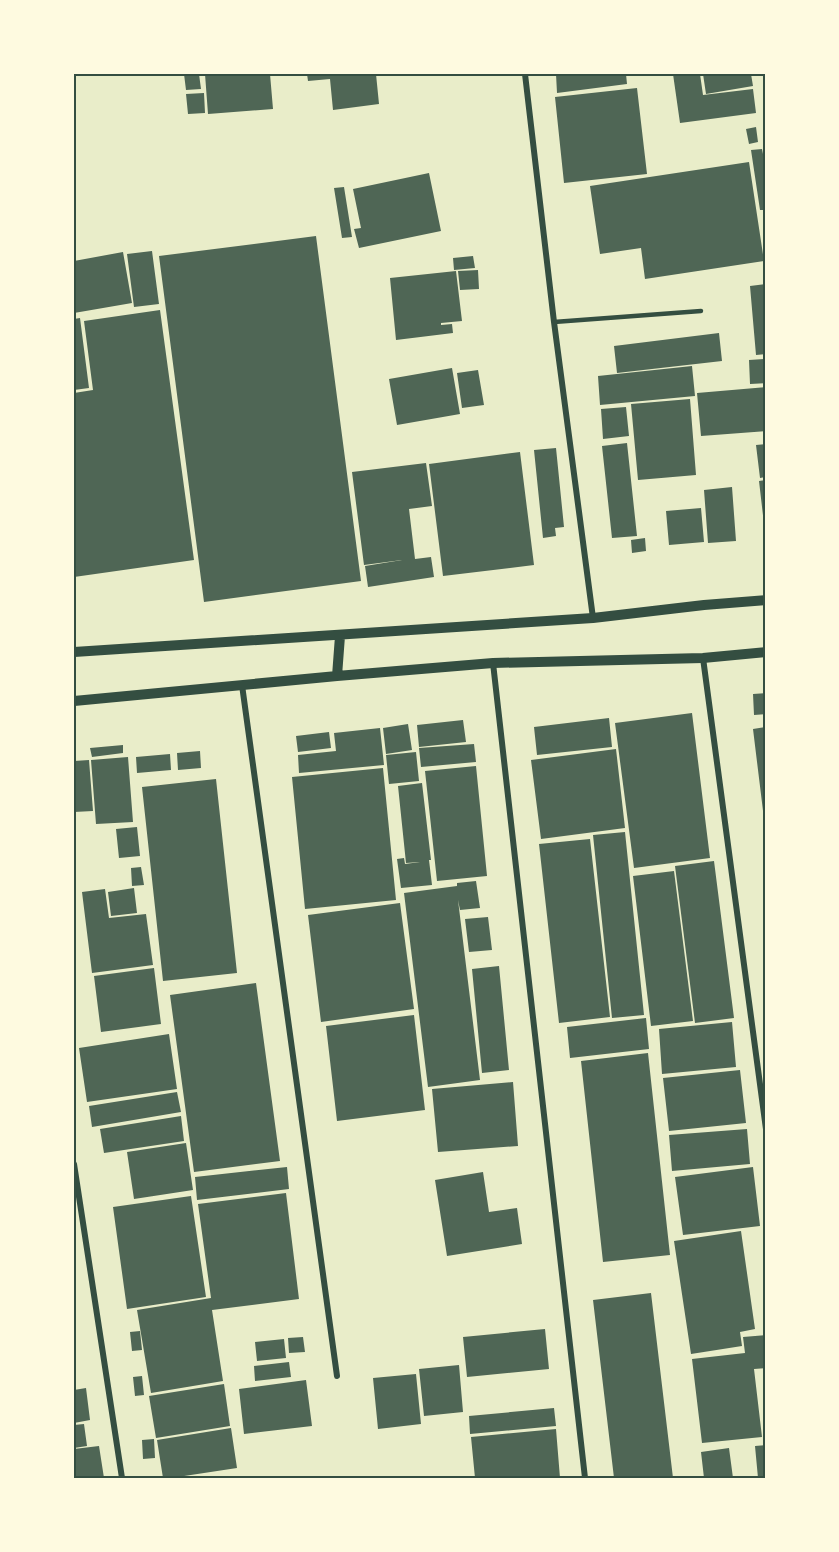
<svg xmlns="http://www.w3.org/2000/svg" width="839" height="1552" font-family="Spectral,serif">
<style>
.building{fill:#4f6655}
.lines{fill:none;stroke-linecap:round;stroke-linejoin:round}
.service{stroke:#344e41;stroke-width:4.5}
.minor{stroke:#344e41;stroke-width:6}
.tertiary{stroke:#344e41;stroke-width:10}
.neatline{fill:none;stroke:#344e41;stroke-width:2}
</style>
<rect width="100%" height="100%" fill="#e9edc9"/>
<path class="building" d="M184,74H199L201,89L186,90Z
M205,74H270L273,109L208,114Z
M307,74H376L379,104L333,110L330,79L308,81Z
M556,74H626L627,84L557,93Z
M673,74H700L703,95L753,89L756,113L680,123Z
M703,74H751L753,86L706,94Z
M637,88L647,174L564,183L555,97Z
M204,93L205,113L188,114L186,94Z
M756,127L758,142L749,144L746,129Z
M762,149L766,169V210H760L751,150Z
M749,162L764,261L645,279L641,248L600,254L590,186Z
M429,173L441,231L359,248L354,229L361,228L353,189Z
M344,187L352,237L342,238L334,188Z
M316,236L361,581L204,602L159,256Z
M152,251L159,304L134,307L127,254Z
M123,252L132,303L74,313V261Z
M473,256L475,268L454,270L453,258Z
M478,270L479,289L460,290L458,271Z
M456,271L462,321L441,323V325L452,324L453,333L396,340L390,278Z
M766,284V354L756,355L750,286Z
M160,310L194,560L74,577V393L93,390L84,321Z
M80,318L89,388L74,390V319Z
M719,333L722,361L617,373L614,346Z
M766,359V383L750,384L749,360Z
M692,366L695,396L600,405L598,376Z
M452,368L460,414L397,425L389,379Z
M478,370L484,405L462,408L457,373Z
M766,387V431L701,436L697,393Z
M690,399L696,475L638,480L631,404Z
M626,407L629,436L603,439L601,409Z
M627,443L637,536L612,538L602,446Z
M766,444V477L760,478L756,445Z
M556,448L564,527L555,528L556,536L543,538L534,450Z
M520,452L534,565L443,576L429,464Z
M426,463L432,506L409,509L415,559L431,557L434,577L368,587L365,566L402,560L364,565L352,472Z
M766,480V524H764L759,481Z
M732,487L736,541L708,543L704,490Z
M701,508L704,542L669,545L666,511Z
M645,538L646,551L632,553L631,540Z
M766,693V714L754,715L753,694Z
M692,713L710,858L634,868L615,723Z
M609,718L612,747L537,755L534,727Z
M463,720L466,742L419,747L417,725Z
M408,724L412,750L386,754L383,728Z
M766,727V819H764L753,729Z
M380,728L384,765L299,773L298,755L336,751L334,733Z
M329,732L331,748L298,752L296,736Z
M474,744L476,762L421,767L419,748Z
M123,745V753L92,757L90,748Z
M616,749L625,828L541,839L531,760Z
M200,751L201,768L178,770L177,753Z
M416,752L419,781L389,784L386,755Z
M170,754L171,770L137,773L136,757Z
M128,757L133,822L96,824L91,760Z
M89,760L93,811L74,812V761Z
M476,766L487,876L437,881L425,771Z
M383,768L396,900L305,909L292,777Z
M216,779L237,973L163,981L142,787Z
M422,783L431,860H429L432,885L401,888L397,859L404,858L405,864L420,862L406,863L398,786Z
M137,827L140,856L119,858L116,829Z
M625,832L644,1015L612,1018L593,835Z
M590,839L610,1017L559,1023L539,844Z
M714,861L734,1018L695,1023L675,866Z
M141,867L144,885L132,886L131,868Z
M674,871L693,1021L651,1026L633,876Z
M476,881L480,908L460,910L458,900L480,1080L428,1087L404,893L457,886V883Z
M134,888L137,913L111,916L108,892Z
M105,889L109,918L146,914L153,965L92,973L82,892Z
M400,903L414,1009L321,1022L308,915Z
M488,917L492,950L469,952L465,919Z
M499,966L509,1070L482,1073L472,969Z
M154,968L161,1024L101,1032L94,976Z
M256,983L280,1161L194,1172L170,995Z
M414,1015L425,1110L337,1121L326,1026Z
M646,1018L649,1049L570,1058L567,1027Z
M732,1022L736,1067L662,1074L659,1029Z
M169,1034L177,1089L87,1102L79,1048Z
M648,1053L670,1255L603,1262L581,1061Z
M740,1070L746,1123L669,1131L663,1078Z
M513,1082L518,1146L438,1152L432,1089Z
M177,1092L181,1112L92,1127L89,1106Z
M181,1116L184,1141L104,1153L100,1129Z
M747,1129L750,1164L672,1171L669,1135Z
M186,1143L193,1190L134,1199L127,1152Z
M287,1167L289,1189L197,1200L195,1177Z
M753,1167L760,1226L683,1235L675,1177Z
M483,1172L489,1212L517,1208L522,1244L447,1256L435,1180Z
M286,1193L299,1299L212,1310L223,1381L151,1393L137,1310L211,1298L198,1204Z
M191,1196L206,1297L127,1309L113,1207Z
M741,1231L755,1329L740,1332L742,1346L691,1354L674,1241Z
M651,1293L673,1478H614L593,1300Z
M545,1329L549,1369L467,1377L463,1337Z
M140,1331L142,1350L132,1351L130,1332Z
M766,1335V1368L754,1369L762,1437L702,1443L692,1359L745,1353L743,1337Z
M303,1337L305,1352L289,1353L288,1338Z
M284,1339L286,1358L257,1361L255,1342Z
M289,1362L291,1377L255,1381L254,1366Z
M459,1365L463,1412L424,1416L419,1369Z
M416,1374L421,1424L378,1429L373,1378Z
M142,1376L144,1395L135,1396L133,1377Z
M306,1380L312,1426L244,1434L239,1389Z
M224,1384L230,1426L156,1438L149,1396Z
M86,1388L90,1420L74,1423V1390Z
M554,1408L556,1426L470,1434L469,1416Z
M84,1424L87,1446L74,1448V1425Z
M231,1428L237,1468L171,1478H163L157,1440Z
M556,1429L560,1478H475L471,1437Z
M154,1439L155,1458L143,1459L142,1440Z
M766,1445V1478H758L755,1446Z
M99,1446L104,1478H74V1449Z
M729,1448L733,1478H704L701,1452Z"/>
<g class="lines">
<path class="service" d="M554,322L701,311"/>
<path class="minor" d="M525,74L554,322L593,618
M703,658L766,1129
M493,663L585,1478
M242,685L337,1376
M74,1164L122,1478"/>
<path class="tertiary" d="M74,652L593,618L704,605L766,600
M337,676L340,636
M74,701L337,676L493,663L703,658L766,652"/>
</g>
<rect width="839" height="1552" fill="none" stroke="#fefae0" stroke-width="150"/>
<rect x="75" y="75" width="689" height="1402" class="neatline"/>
</svg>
